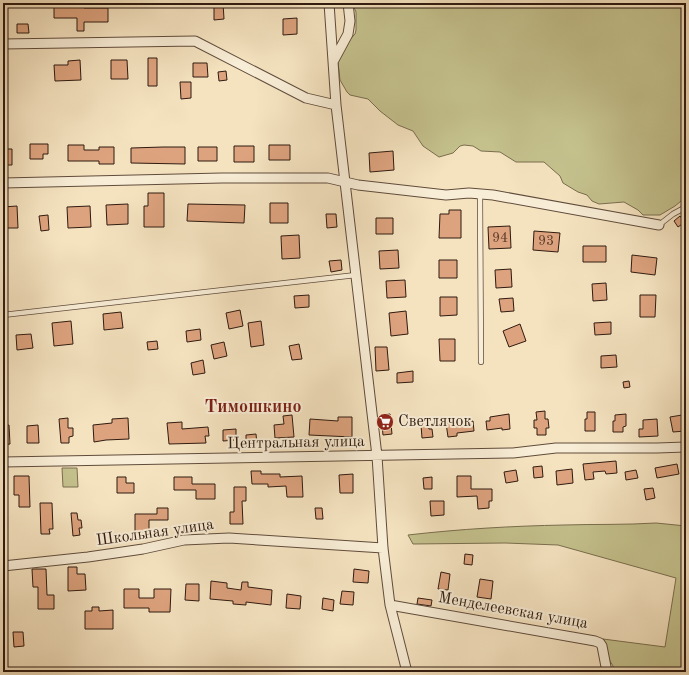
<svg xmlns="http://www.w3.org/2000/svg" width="689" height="675" font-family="'Old Standard TT',serif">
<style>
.green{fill:#c4c18d;stroke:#7a6e4e}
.building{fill:#dda37e;stroke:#2f1a10}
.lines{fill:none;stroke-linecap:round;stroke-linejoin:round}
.lane-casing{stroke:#604c3c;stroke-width:6}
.street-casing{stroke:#604c3c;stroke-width:11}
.lane{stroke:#f8edd6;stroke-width:4.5}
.street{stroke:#f8edd6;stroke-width:9}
.labels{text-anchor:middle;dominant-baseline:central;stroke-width:4;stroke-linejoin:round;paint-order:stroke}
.number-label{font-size:14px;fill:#5a3c2c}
.poi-label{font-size:16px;fill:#2f1a10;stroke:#f8edd6;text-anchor:start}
.street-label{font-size:16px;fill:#2f1a10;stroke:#f8edd6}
.quarter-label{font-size:18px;font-weight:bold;fill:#7a1f14;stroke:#f8edd6}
</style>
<rect width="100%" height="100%" fill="#f5e3c0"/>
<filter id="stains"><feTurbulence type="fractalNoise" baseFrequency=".005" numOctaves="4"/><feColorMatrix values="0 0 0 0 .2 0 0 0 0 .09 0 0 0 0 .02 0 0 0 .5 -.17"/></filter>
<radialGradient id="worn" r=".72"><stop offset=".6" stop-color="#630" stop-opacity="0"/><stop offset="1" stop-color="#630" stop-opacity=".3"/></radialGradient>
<path class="green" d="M352,3H686V197L675,206L660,215H643L638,210L624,202L599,204L592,201L587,195L578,192L563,183L560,176L544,162H516L500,152L481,151L473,146L464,145L460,146L453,153L439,157L423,146L413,131L398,125L380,111L368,99L350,95L347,92L340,80L338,62L342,48L355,34L356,30V12Z
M62,468H77L78,487H63Z
M656,523L686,526V672H613V666L602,648L603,639L665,647L676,578L558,545L505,543L413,544L408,535C460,529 512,526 564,525C595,524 625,525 656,523Z"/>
<path class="building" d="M54,3H84V8H108V22H84V31H77V18H54Z
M214,3H223L224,19L214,20Z
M297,18V34L283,35V19Z
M17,24H28L29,33H17Z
M148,58H157V86H148Z
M80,60L81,80L55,81L54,65H68V61Z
M111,60H127L128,79H111Z
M193,63H207L208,77H193Z
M226,71L227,80L219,81L218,72Z
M180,82H191V98L181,99Z
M30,144H48V154H43V159H30Z
M68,145H84V150H99V147H114V164H99V161H68Z
M269,145H290V160H269Z
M234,146H254V162H234Z
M163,147H185V164L131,163V148Z
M198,147H217V161H198Z
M3,149H12V165H3Z
M393,151L394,170L370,172L369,153Z
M148,193H164V227H144V206H148Z
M270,203H288V223H270Z
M128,204V224L107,225L106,205Z
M188,204L245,205L244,223L187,221Z
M17,206L18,228H3V207Z
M90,206L91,227L68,228L67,207Z
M449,210H461V238H439L440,214H449Z
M326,214H336L337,227L327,228Z
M48,215L49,230L41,231L39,216Z
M680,216L685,222L678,227L674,221Z
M376,218H393V234H376Z
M510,226L511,248L489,249L488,227Z
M534,231L560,233L558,252L533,250Z
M299,235L300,258L282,259L281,236Z
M583,246H606V262H583Z
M398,250L399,268L380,269L379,251Z
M632,255L657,258L655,275L631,272Z
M341,260L342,270L331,272L329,261Z
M439,260H457V278H439Z
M511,269L512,287L496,288L495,270Z
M405,280L406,297L387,298L386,281Z
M606,283L607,300L593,301L592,284Z
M309,295V307L295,308L294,296Z
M640,295H656L655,317H640Z
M440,297H457V315L440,316Z
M513,298L514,311L501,312L499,299Z
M240,310L243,326L229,329L226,313Z
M406,311L408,334L391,336L389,313Z
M121,312L123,328L104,330L103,314Z
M71,321L73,344L54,346L52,323Z
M261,321L264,345L251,347L248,323Z
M611,322V334L595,335L594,323Z
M520,324L526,341L509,347L503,331Z
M200,329L201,340L187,342L186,331Z
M31,334L33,348L17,350L16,335Z
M439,339H455V361H440Z
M157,341L158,349L148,350L147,342Z
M224,342L227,356L214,359L211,345Z
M299,344L302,359L292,360L289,346Z
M375,347H387L389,370L376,371Z
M616,355L617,367L601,368V356Z
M203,360L205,373L193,375L191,363Z
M413,371V382L397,383V373Z
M629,381L630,387L624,388L623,382Z
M545,411V419H548L549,428H546V435H537V428H534V420H537L536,412Z
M587,412H595V431H585V419H587Z
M390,414L392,434L383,435L381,415Z
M509,414L510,429L502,430V428L487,430L486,421H490V417Z
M626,414V426L623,427V432H613V421H615V415Z
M292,415L294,437L275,438L274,425L284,424L283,416Z
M682,415L685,431L673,432L670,417Z
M338,417H352V437L309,435L310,419L338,421Z
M68,418V428H73V436L69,437V443H61L59,419Z
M128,418L129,439L106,440L94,442L93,425L112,423V419Z
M657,419L658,436L639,437V429H643V420Z
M473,421L474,431L457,433V436L448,437L446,423Z
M182,422V429L208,427L209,436H205L206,443L169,444L167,423Z
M9,425L10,444L3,445V426Z
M38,425L39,443H27V426Z
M421,425H428L429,429H432L433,437L422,438Z
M236,429V440L223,441V430Z
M256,434L257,444H246V435Z
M616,461L617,473L606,474L605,471L593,472L594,479L585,480L583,464Z
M677,464L679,474L657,478L655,468Z
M542,466L543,477L534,478L533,467Z
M572,469L573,483L557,485L556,471Z
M516,470L518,481L506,483L504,472Z
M636,470L638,478L626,480L625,472Z
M251,471H261V474H280V477L302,476L303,497H287L286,486L268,487V484H252Z
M353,474V493H340L339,475Z
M14,476H29L30,507H19V495H14Z
M457,476H471V489H492V501H489V508L478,509L477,496L457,497Z
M117,477H126V483H134V493H117Z
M174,477H192V484H215V499H196V490H174Z
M432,477V489H424L423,478Z
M234,487H246V501H242L243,524H230V512H234Z
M653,488L655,498L646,500L644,489Z
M430,501H444V515L431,516Z
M40,503H52L53,529H49L50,534H41Z
M157,508H168V520H149V532H135V514H157Z
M315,508H322L323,519H316Z
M71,513H77L78,520H81L82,528H79L80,535L73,536Z
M465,554L473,555L472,565L464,564Z
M68,567H77V574H85L86,590L68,591Z
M32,569H46L47,595H54V609H38V587H33Z
M354,569L369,571L368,583L353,582Z
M441,572L450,574L448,590L438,589Z
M480,579L493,581L491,599L477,597Z
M211,581L227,583V588L241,590L242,582H248V587L272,590L271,605L246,602V605L233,604V601L210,599Z
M186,584H199V601L185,600Z
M124,589H139V598H154V589H171L170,612H149V608H124Z
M342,591L354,592L353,605L340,604Z
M287,594L301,596L300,609L286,608Z
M323,598L334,600L333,611L322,609Z
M418,598L432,600L431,606L417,604Z
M92,607H99V611L113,610V629H85V611H92Z
M13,632H23L24,646L14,647Z"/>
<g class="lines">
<g class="lane-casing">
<path id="lane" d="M480,194L481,362
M659,225L673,214L686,207
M3,315L356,275"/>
</g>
<g class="street-casing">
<path id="street" d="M329,3L336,105L377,456L383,548L390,605L407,672
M3,44L195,41L306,98L336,105
M334,60L348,34L350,21L348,3
M3,183L222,178H328L358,185L446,195L469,193L493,195L659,225
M3,462L513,453L556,448H657L686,447
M3,566L88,557L143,549L184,540L229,538L383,548
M390,605L595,641L600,643L602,646L607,672"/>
</g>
<use href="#lane" class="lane"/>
<use href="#street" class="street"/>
</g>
<defs>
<g id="supermarket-disc" transform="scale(0.9)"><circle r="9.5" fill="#8f2418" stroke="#f8edd6"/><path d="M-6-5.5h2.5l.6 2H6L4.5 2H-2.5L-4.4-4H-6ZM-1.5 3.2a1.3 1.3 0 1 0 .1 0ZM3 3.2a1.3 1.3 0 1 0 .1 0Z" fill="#fff"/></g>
</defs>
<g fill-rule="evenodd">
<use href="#supermarket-disc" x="385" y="422"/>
</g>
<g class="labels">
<g class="number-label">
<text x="500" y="238">94</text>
<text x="546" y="241">93</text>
</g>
<g class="poi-label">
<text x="398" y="422">Светлячок</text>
</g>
<g class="street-label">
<text transform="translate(296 443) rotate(-1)">Центральная улица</text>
<text transform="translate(155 533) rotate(-8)">Школьная улица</text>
<text transform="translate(513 611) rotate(10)">Менделеевская улица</text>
</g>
<g class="quarter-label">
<text x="253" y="407">Тимошкино</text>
</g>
</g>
<rect width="689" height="675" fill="none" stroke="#f5e3c0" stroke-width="16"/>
<rect x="4" y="4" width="681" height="667" fill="none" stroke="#2f1a10" stroke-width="2"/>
<rect x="8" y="8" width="673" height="659" fill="none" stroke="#2f1a10"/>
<rect width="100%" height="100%" filter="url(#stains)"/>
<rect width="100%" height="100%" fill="url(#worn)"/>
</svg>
